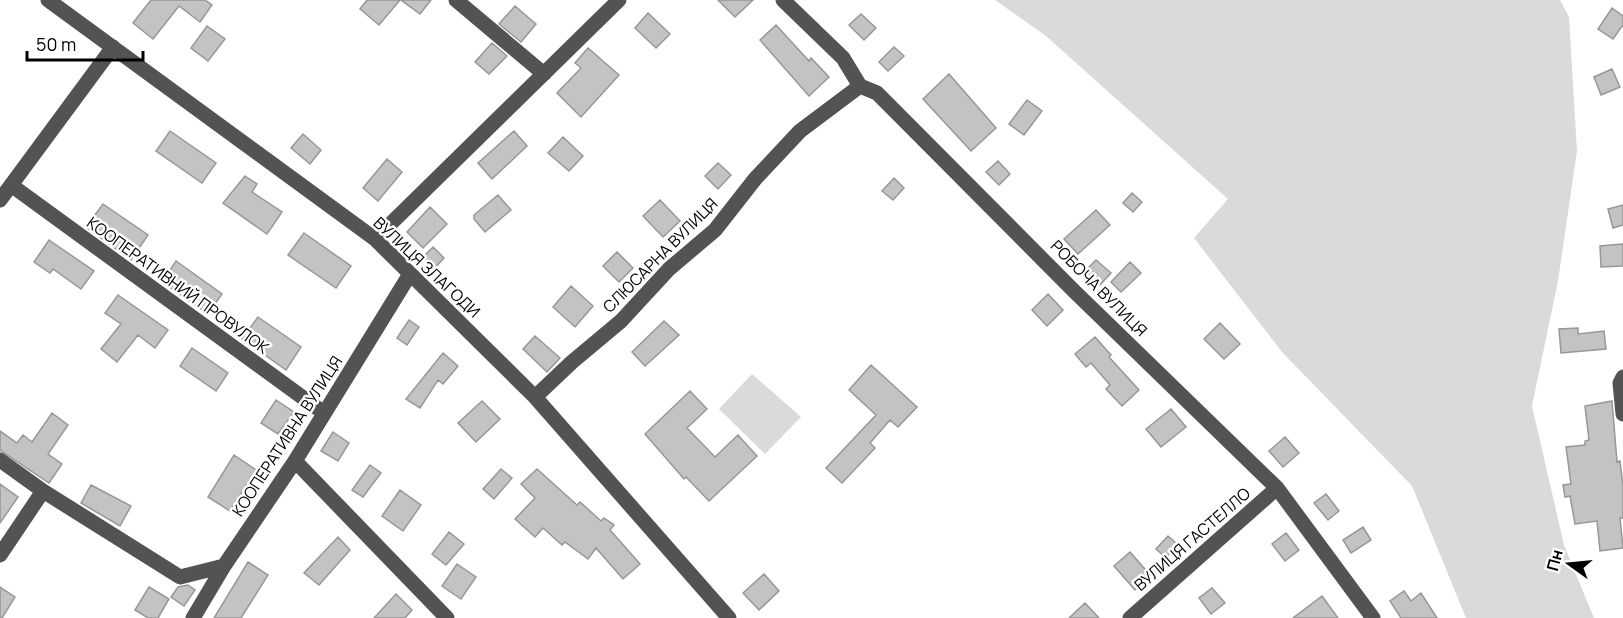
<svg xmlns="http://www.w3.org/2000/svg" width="1623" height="618" font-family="Manrope,sans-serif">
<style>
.green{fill:#dadada}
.building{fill:#c3c3c3;stroke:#979797;stroke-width:1.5}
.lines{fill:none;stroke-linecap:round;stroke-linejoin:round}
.minor{stroke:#535353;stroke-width:15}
.labels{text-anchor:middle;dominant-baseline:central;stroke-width:5;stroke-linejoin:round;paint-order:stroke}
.street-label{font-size:16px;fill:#000;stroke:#fff}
</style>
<rect width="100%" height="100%" fill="#fff"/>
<path class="green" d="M995,0H1560L1569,17L1577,151L1558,281L1532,406L1564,545L1594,618H1466L1412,486L1282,352L1194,238L1228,199L1046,36Z
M752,374L801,417L765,454L719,409Z"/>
<path class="building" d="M151,0H205L212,5L200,22L179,6L153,39L133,23Z
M367,0H400L379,25L360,9Z
M401,0H431L420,14Z
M718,0H753L735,17Z
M515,6L536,24L521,42L499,24Z
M1612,8L1623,16V25L1613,39L1598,29Z
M648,13L670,34L656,48L635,28Z
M861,14L876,28L864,40L849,25Z
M776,25L809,61L811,58L829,77L809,96L760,40Z
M207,26L225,39L208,61L191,48Z
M492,43L507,56L489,74L475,62Z
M894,47L904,56L888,71L879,62Z
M588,48L619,75L581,117L557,93L581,68L575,63Z
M1612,69L1620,87L1601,95L1594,77Z
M949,74L996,128L971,151L923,99Z
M1027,100L1042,111L1024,135L1009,124Z
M170,131L216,163L202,183L156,151Z
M514,131L527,146L492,179L478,163Z
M303,134L321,150L310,164L291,148Z
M563,137L583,156L569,171L548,153Z
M387,159L402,172L378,201L363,188Z
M998,161L1010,174L999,185L986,172Z
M718,163L731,175L718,189L705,176Z
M245,176L257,184L252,192L282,212L267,234L223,203Z
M894,178L904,188L893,200L882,191Z
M1132,193L1142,202L1133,212L1123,203Z
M498,195L511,210L485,232L474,219V215Z
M660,200L680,221L663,237L643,216Z
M103,204L148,235L131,260L86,227Z
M1623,205V225L1613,228L1608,209Z
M430,207L447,224L423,248L407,232Z
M1096,210L1110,225L1078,254L1064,239Z
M304,233L351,266L336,288L288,255Z
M49,240L94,271L81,289L53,269L50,273L34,262Z
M1623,244V266L1601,267L1600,246Z
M433,247L444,258L435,268L423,257Z
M617,252L633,268L619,282L603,266Z
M1096,260L1111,273L1100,285L1085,271Z
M176,261L222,294L208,314L162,282Z
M1130,262L1141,273L1121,292L1111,282Z
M571,286L593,306L575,327L553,307Z
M1048,294L1063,310L1047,326L1032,310Z
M118,295L168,330L155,348L138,335L117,362L101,349L121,324L105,313Z
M258,317L301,347L286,370L242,339Z
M409,320L419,327L407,345L397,338Z
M664,321L679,335L645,366L632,352Z
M1220,323L1240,344L1224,359L1204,339Z
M1578,328V334L1604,331L1606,349L1561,353L1559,329Z
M535,336L560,358L547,372L523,349Z
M1095,337L1111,355L1109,357L1139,390L1122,406L1106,389L1110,385L1091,363L1086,367L1075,354Z
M192,348L228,373L216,391L180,366Z
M443,353L458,366L443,384L438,380L420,408L406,399Z
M871,365L917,407L898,427L890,420L870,443L875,448L842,483L826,468L876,415L849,390Z
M690,391L707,409L687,428L715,457L738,435L757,456L709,501L686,477L684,479L645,434Z
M276,400L294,412L278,434L261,423Z
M482,401L500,419L476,442L458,423Z
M1612,401L1617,462L1620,461L1623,486V518H1620L1623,548L1600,551L1597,521L1575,524L1570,496L1565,497L1563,485L1571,484L1566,447L1585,445V441L1589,440L1585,406Z
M1171,409L1186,427L1161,447L1146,429Z
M52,413L68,425L48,454L62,464L49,483L0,450V431L17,443L23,435L32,442Z
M333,432L349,443L338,461L321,451Z
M1285,437L1299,453L1283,467L1269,451Z
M234,455L256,470L230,511L208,497Z
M370,465L381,473L363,497L352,490Z
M501,469L512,478L494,499L483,489Z
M537,469L577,505L580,502L601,521L604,518L614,525L610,530L640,564L623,579L596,548L588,559L565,542L562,545L543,528L535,537L515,519L535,498L521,484Z
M0,484L18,497L0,523Z
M91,485L131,506L120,526L81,503Z
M400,490L421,505L403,531L382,516Z
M1326,494L1339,511L1328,520L1314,503Z
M1363,527L1371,540L1351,553L1343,540Z
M449,532L464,544L446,565L432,554Z
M1286,533L1299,550L1285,561L1272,544Z
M1168,536L1177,544L1166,558L1156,549Z
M338,537L350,550L319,585L304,573Z
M1130,552L1151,576L1135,590L1114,566Z
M248,562L268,575L241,618H214Z
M457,564L476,577L461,599L442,586Z
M764,574L779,591L759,610L743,593Z
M188,585L195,590L184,606L171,597L178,587Z
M0,587L15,597L2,618H0Z
M149,587L169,599L158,618H148L135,610Z
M1212,588L1225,603L1211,614L1199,598Z
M1404,591L1411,601L1421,593L1437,618H1401L1390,601Z
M396,594L412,610L405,618H374Z
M1322,596L1338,618H1293Z
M1085,603L1099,618H1069Z"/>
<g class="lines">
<path class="minor" d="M48,0L375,239L535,397L729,618
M456,0L544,74
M783,0L843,58L860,86L877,93L1074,291L1277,488L1373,618
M11,185L324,413
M0,200L113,47
M375,239L619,0
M1623,377L1620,383L1623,414
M535,397L572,362L621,321L669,269L715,230L755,179L800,131L860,86
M0,460L43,491L180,577L224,566
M295,461L447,618
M0,555L43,491
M193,618L224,566L295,461L410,274
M1130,618L1277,488"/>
</g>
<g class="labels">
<g class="street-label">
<text transform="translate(660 255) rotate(-45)">СЛЮСАРНА ВУЛИЦЯ</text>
<text transform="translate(427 267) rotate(43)">ВУЛИЦЯ ЗЛАГОДИ</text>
<text transform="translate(178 285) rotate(36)">КООПЕРАТИВНИЙ ПРОВУЛОК</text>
<text transform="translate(1099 288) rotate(45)">РОБОЧА ВУЛИЦЯ</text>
<text transform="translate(287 436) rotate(-57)">КООПЕРАТИВНА ВУЛИЦЯ</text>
<text transform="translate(1192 539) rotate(-41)">ВУЛИЦЯ ГАСТЕЛЛО</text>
</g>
</g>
<g transform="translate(1569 564) rotate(285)" stroke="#ffffff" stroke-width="4.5" paint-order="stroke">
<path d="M0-4.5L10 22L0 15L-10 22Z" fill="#000000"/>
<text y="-9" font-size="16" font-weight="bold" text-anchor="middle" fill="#000000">Пн</text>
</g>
<path d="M27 51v9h116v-9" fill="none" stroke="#000000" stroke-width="3"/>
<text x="36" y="51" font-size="18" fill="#000000" stroke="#ffffff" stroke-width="4.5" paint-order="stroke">50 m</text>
</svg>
